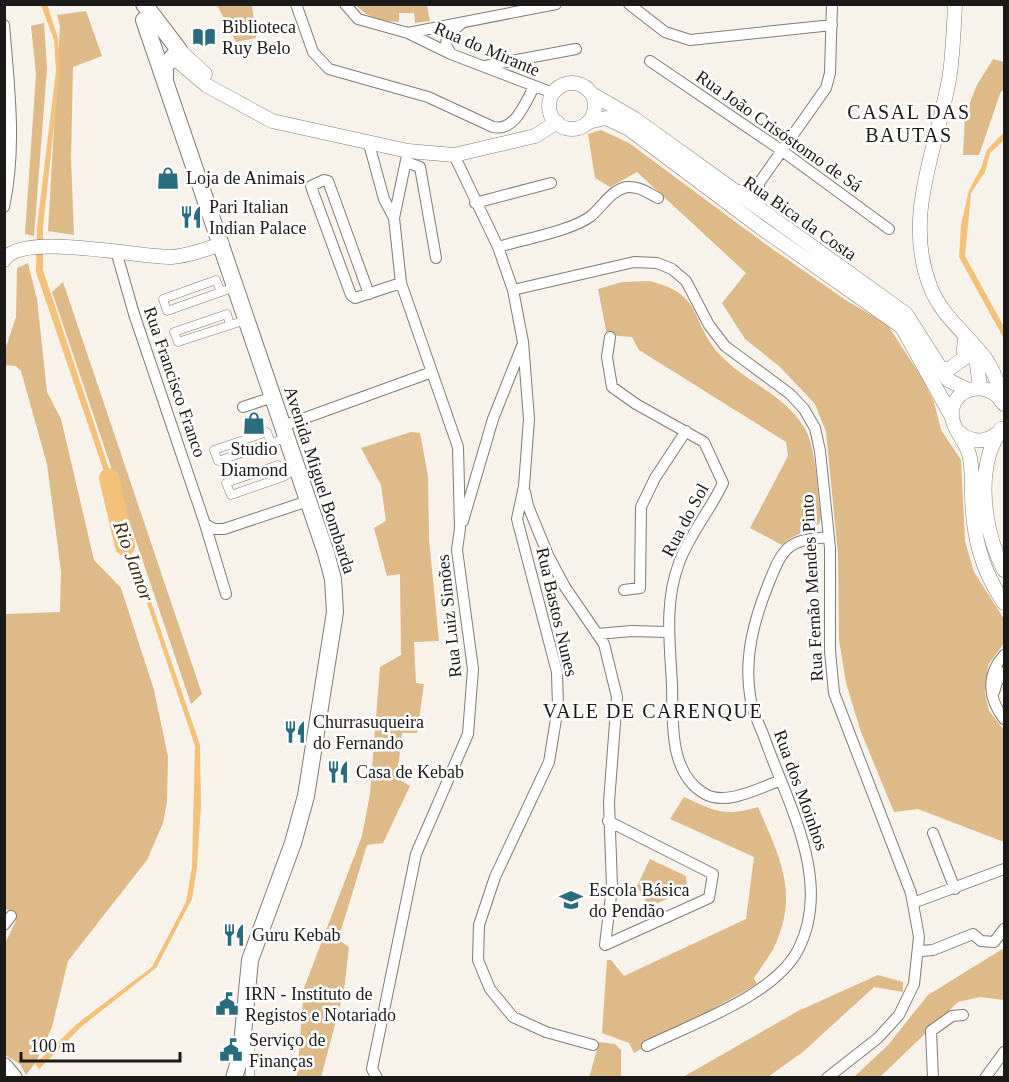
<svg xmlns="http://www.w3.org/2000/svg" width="1009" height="1082" font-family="Georgia,serif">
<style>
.green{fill:#deba88}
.water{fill:#f3c179}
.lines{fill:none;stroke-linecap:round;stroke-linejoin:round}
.river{stroke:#f3c179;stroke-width:20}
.pedestrian-casing{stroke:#817c76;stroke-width:9}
.minor-casing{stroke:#817c76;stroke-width:12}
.tertiary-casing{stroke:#817c76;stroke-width:15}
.primary-casing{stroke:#817c76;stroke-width:18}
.pedestrian{stroke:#fff;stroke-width:8}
.minor{stroke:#fff;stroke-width:10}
.tertiary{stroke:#fff;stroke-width:14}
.primary{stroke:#fff;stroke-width:16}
.labels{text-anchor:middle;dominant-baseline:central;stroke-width:5;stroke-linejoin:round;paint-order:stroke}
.poi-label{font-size:18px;fill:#1c1a18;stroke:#fff;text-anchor:start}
.street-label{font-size:18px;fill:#1c1a18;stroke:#fff}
.neighbourhood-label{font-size:20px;letter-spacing:1.5px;fill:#1c1a18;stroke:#fff}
.water-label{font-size:20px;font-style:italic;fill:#453011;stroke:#fff}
</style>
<rect width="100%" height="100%" fill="#f7f2ea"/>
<path class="green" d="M217,5H252L256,38L236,42Z
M357,5H427L430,21L415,23L414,13H399V22C383,21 366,18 357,5Z
M86,11L102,56L73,67L71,158L74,235L48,231L60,26L57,15Z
M44,23L47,68L34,236L25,234L36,74L31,26Z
M993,59L1004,62V91H1001L979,155H963L965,115L977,85Z
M601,130L629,143L764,243L847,301L887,324L922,378L934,402L941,430L961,460L965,541L974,572L1004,619V643L988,665L985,693L989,711L1004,730V842L918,809L894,812L861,732L846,683L839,640L838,554L826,432L815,404L779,366L745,339L722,303L746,273L637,172L610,187L595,178L588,134Z
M28,263L37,299L47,392L61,419L94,560L121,588L154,690L168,757L167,802L163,823L147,860L68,961L52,1027L36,1062L26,1075L20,1064L5,1055L4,945L16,921L7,909L4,911L5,614L60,612L61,571L47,464L21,371L16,366L5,365V350L16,317L17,268Z
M649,281C706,295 688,320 721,356C747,383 784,394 804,427C817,448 817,492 821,517L819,524C806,532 793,534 782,545L750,528L788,456L786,442L639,350L632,337L607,335L598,289L622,282Z
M63,282L202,694L191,704L52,292Z
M411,432L420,433L428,476L429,539L439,641L414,642L416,683L424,684L417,733H402L397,778L410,786L383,843L367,845L338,940L349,947L344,991L321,1077H297L304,988L362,836L370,794L380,667L401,655L400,574L387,576L374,528L386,521L381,485L361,448Z
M684,797C714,811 725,817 758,807C778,854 799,891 776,943C771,955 761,967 754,978L757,984L634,1053L629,1043L602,1033L607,960H611L624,976L746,919L754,857L670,819Z
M650,859L686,876L687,890L649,907L637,886Z
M1004,948V1000L980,997L958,1002L880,1077L853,1078L888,1045L928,995Z
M878,975L903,982V992L874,987L804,1051L768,1077H683L798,1011Z
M599,1042L615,1044L621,1050V1076L589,1078Z"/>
<path class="water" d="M47,4L58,38L60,70L43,227V270L117,493L123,515V532L127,546L150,599L200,745L201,805L197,867L192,899L156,968L81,1027L39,1069L35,1064L78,1023L152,967L186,902L192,867L195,746L146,600L122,547L119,518L112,495L36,272L37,227L56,71L54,40L41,5Z
M1004,132V140L990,153L985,172L971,193L965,256L1004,327V339L959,257L961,225L969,190L981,168L987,150Z"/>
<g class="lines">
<path class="river" d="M109,478L125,546"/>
<g class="pedestrian-casing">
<path id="pedestrian" d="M221,292L216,280L163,299L167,311L235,287
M230,325L227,314L174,332L178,342L246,320
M271,443L267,432L214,450L218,461L286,438
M283,477L278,465L226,483L231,495L283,477L297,468
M250,1040V1078"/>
</g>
<g class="minor-casing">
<path id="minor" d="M296,4L313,52L329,69L428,97L493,127C515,132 525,103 534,87
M345,4L358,19L408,33L451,54L553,93
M629,4L665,32L690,40L832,25
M4,25C9,85 17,148 4,207
M408,33L556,4
M451,54L446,45L447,36L462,23
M650,61L781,150L889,229
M485,66L576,49
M369,144L384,199L394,218
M454,155L498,247L513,290L523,342L529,419L524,486L517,519L557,672L558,707L549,762L495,877L479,925L478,960L490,989L513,1017L546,1032L593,1045
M406,162L420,167L436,258
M734,193L759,183
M475,203L551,183
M759,210V183L826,88L830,73L832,4
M498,247C521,240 574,230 591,216C603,206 611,190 627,187C639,186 648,193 658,198
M116,251L134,314L205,524L214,529H224L308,501
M513,290L634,262L657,263L672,269L686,281L709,325L725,346L790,394L804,409L815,428L820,451L830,548V651L834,693L911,893L919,937L914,984L899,1015L878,1038L827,1078
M369,294L328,181L324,180L311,186L313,192L351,295L355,298L401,283
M610,337L607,357L612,387L636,404L704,442L723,483C710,511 689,535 679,563C664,603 670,644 672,685C673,720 668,773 705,794C726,806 759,788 779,781
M243,407L273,397
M283,426L432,372
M525,492L528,506L548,555L565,587L604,644L617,697L609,802L612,887L605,945L709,898L713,874L608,821
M463,521L493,419L522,346
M205,524L226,594
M624,590L640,588L641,507L655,478L686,431
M597,634L632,631L667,632
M1004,655C986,675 988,698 1004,719
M994,692L997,682L1004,672
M933,833L955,889
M913,903L1004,869
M4,925L11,916
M920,951L933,950L973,934L981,941L994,942L1004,929
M647,1046C692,1024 775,995 798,950C834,880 786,801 763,734C758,722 751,708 750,695C744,657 754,620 768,585C783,547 787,540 829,537
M377,1078L372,1069L416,854L468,734L473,669L457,550L460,528L458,447L401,283L394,218L408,151
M933,1078L931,1031L952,1016L963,1015
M985,1078L1004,1052"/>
</g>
<g class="tertiary-casing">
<path id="tertiary" d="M955,4C954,27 953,50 950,73C939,145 902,214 930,286C941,316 967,334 985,358C995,372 999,388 1004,404
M179,50L205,74
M173,57L206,85L272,121L408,151L454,155L535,136L557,122
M549 106a23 23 0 1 1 46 0a23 23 0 1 1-46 0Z
M592,94L635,119L906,314L948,380L968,390
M588,122L606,118L629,129L760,227L902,327L952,417
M4,260C21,231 141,258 172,257C189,256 206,249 222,244
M970,348L977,364L980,387
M941,369H949L963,359L965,339
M1002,402C988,378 949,388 952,417C953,430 966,441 969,454C973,467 971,482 972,495C973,536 981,569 1004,603
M1001,429C997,437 991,446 989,455C979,491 987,538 1004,570
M960,433C972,443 987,443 999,432"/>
</g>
<g class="primary-casing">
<path id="primary" d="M144,4L179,50L165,66V78
M144,20L326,553L333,579L335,612L306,796L293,843L250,960L241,1055L234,1078
M4,1066L14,1078"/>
</g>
<use href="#pedestrian" class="pedestrian"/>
<use href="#minor" class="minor"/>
<use href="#tertiary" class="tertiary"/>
<use href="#primary" class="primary"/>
</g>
<defs>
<g id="library-bare" transform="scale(1.8)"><path d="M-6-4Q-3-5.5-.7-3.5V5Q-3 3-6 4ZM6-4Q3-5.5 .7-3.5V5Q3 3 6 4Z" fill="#296c7e" stroke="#fff" stroke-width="2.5" paint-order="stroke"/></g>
<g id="shop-bare" transform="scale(1.8)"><path d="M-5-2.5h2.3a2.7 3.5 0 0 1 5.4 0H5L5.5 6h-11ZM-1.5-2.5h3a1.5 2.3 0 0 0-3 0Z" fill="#296c7e" stroke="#fff" stroke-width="2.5" paint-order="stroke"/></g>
<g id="restaurant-bare" transform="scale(1.8)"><path d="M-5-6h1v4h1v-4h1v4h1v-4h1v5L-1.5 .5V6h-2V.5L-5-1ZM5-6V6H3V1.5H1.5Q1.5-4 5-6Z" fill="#296c7e" stroke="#fff" stroke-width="2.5" paint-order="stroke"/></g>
<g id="school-bare" transform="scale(1.8)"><path d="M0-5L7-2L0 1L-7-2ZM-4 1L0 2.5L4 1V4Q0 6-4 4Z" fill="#296c7e" stroke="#fff" stroke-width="2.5" paint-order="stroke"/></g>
<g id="civic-bare" transform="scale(1.8)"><path d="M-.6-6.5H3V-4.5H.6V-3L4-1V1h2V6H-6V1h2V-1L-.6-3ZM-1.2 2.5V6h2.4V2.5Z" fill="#296c7e" stroke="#fff" stroke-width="2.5" paint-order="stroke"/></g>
</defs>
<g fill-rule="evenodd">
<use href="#library-bare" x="204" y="37"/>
<use href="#shop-bare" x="168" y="178"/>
<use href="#restaurant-bare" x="191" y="217"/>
<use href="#shop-bare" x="254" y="423"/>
<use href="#restaurant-bare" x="295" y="732"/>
<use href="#restaurant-bare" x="338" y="772"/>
<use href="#school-bare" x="571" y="900"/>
<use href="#restaurant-bare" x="234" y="935"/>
<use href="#civic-bare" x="227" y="1004"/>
<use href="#civic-bare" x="231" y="1050"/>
</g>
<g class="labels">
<g class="poi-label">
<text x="222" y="27">Biblioteca<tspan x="222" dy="21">Ruy Belo</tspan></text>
<text x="186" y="178">Loja de Animais</text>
<text x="209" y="207">Pari Italian<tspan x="209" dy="21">Indian Palace</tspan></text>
<text x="254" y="449" text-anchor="middle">Studio<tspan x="254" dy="21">Diamond</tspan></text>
<text x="313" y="722">Churrasuqueira<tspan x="313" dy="21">do Fernando</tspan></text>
<text x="356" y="772">Casa de Kebab</text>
<text x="589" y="890">Escola Básica<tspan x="589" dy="21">do Pendão</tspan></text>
<text x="252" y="935">Guru Kebab</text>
<text x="245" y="994">IRN - Instituto de<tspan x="245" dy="21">Registos e Notariado</tspan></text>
<text x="249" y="1040">Serviço de<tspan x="249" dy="21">Finanças</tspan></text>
</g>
<g class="street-label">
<text transform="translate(487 49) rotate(23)">Rua do Mirante</text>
<text transform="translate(779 131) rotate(35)">Rua João Crisóstomo de Sá</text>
<text transform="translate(800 218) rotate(35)">Rua Bica da Costa</text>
<text transform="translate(175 382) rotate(71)">Rua Francisco Franco</text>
<text transform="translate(320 480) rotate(72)">Avenida Miguel Bombarda</text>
<text transform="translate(685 520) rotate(-62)">Rua do Sol</text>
<text transform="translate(812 588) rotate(-93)">Rua Fernão Mendes Pinto</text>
<text transform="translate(557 612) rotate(77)">Rua Bastos Nunes</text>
<text transform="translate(449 616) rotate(-96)">Rua Luiz Simões</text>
<text transform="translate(801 790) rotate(70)">Rua dos Moinhos</text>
</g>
<g class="neighbourhood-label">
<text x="909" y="112">CASAL DAS<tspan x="909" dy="23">BAUTAS</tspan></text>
<text x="653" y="711">VALE DE CARENQUE</text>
</g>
<g class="water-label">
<text transform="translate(134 561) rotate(70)">Rio Jamor</text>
</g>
</g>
<rect width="1009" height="1082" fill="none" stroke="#1c1a18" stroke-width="12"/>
<path d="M21 1052v9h159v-9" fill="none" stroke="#1c1a18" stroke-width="3"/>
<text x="30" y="1052" font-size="18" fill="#1c1a18" stroke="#ffffff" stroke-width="4.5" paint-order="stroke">100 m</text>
</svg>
